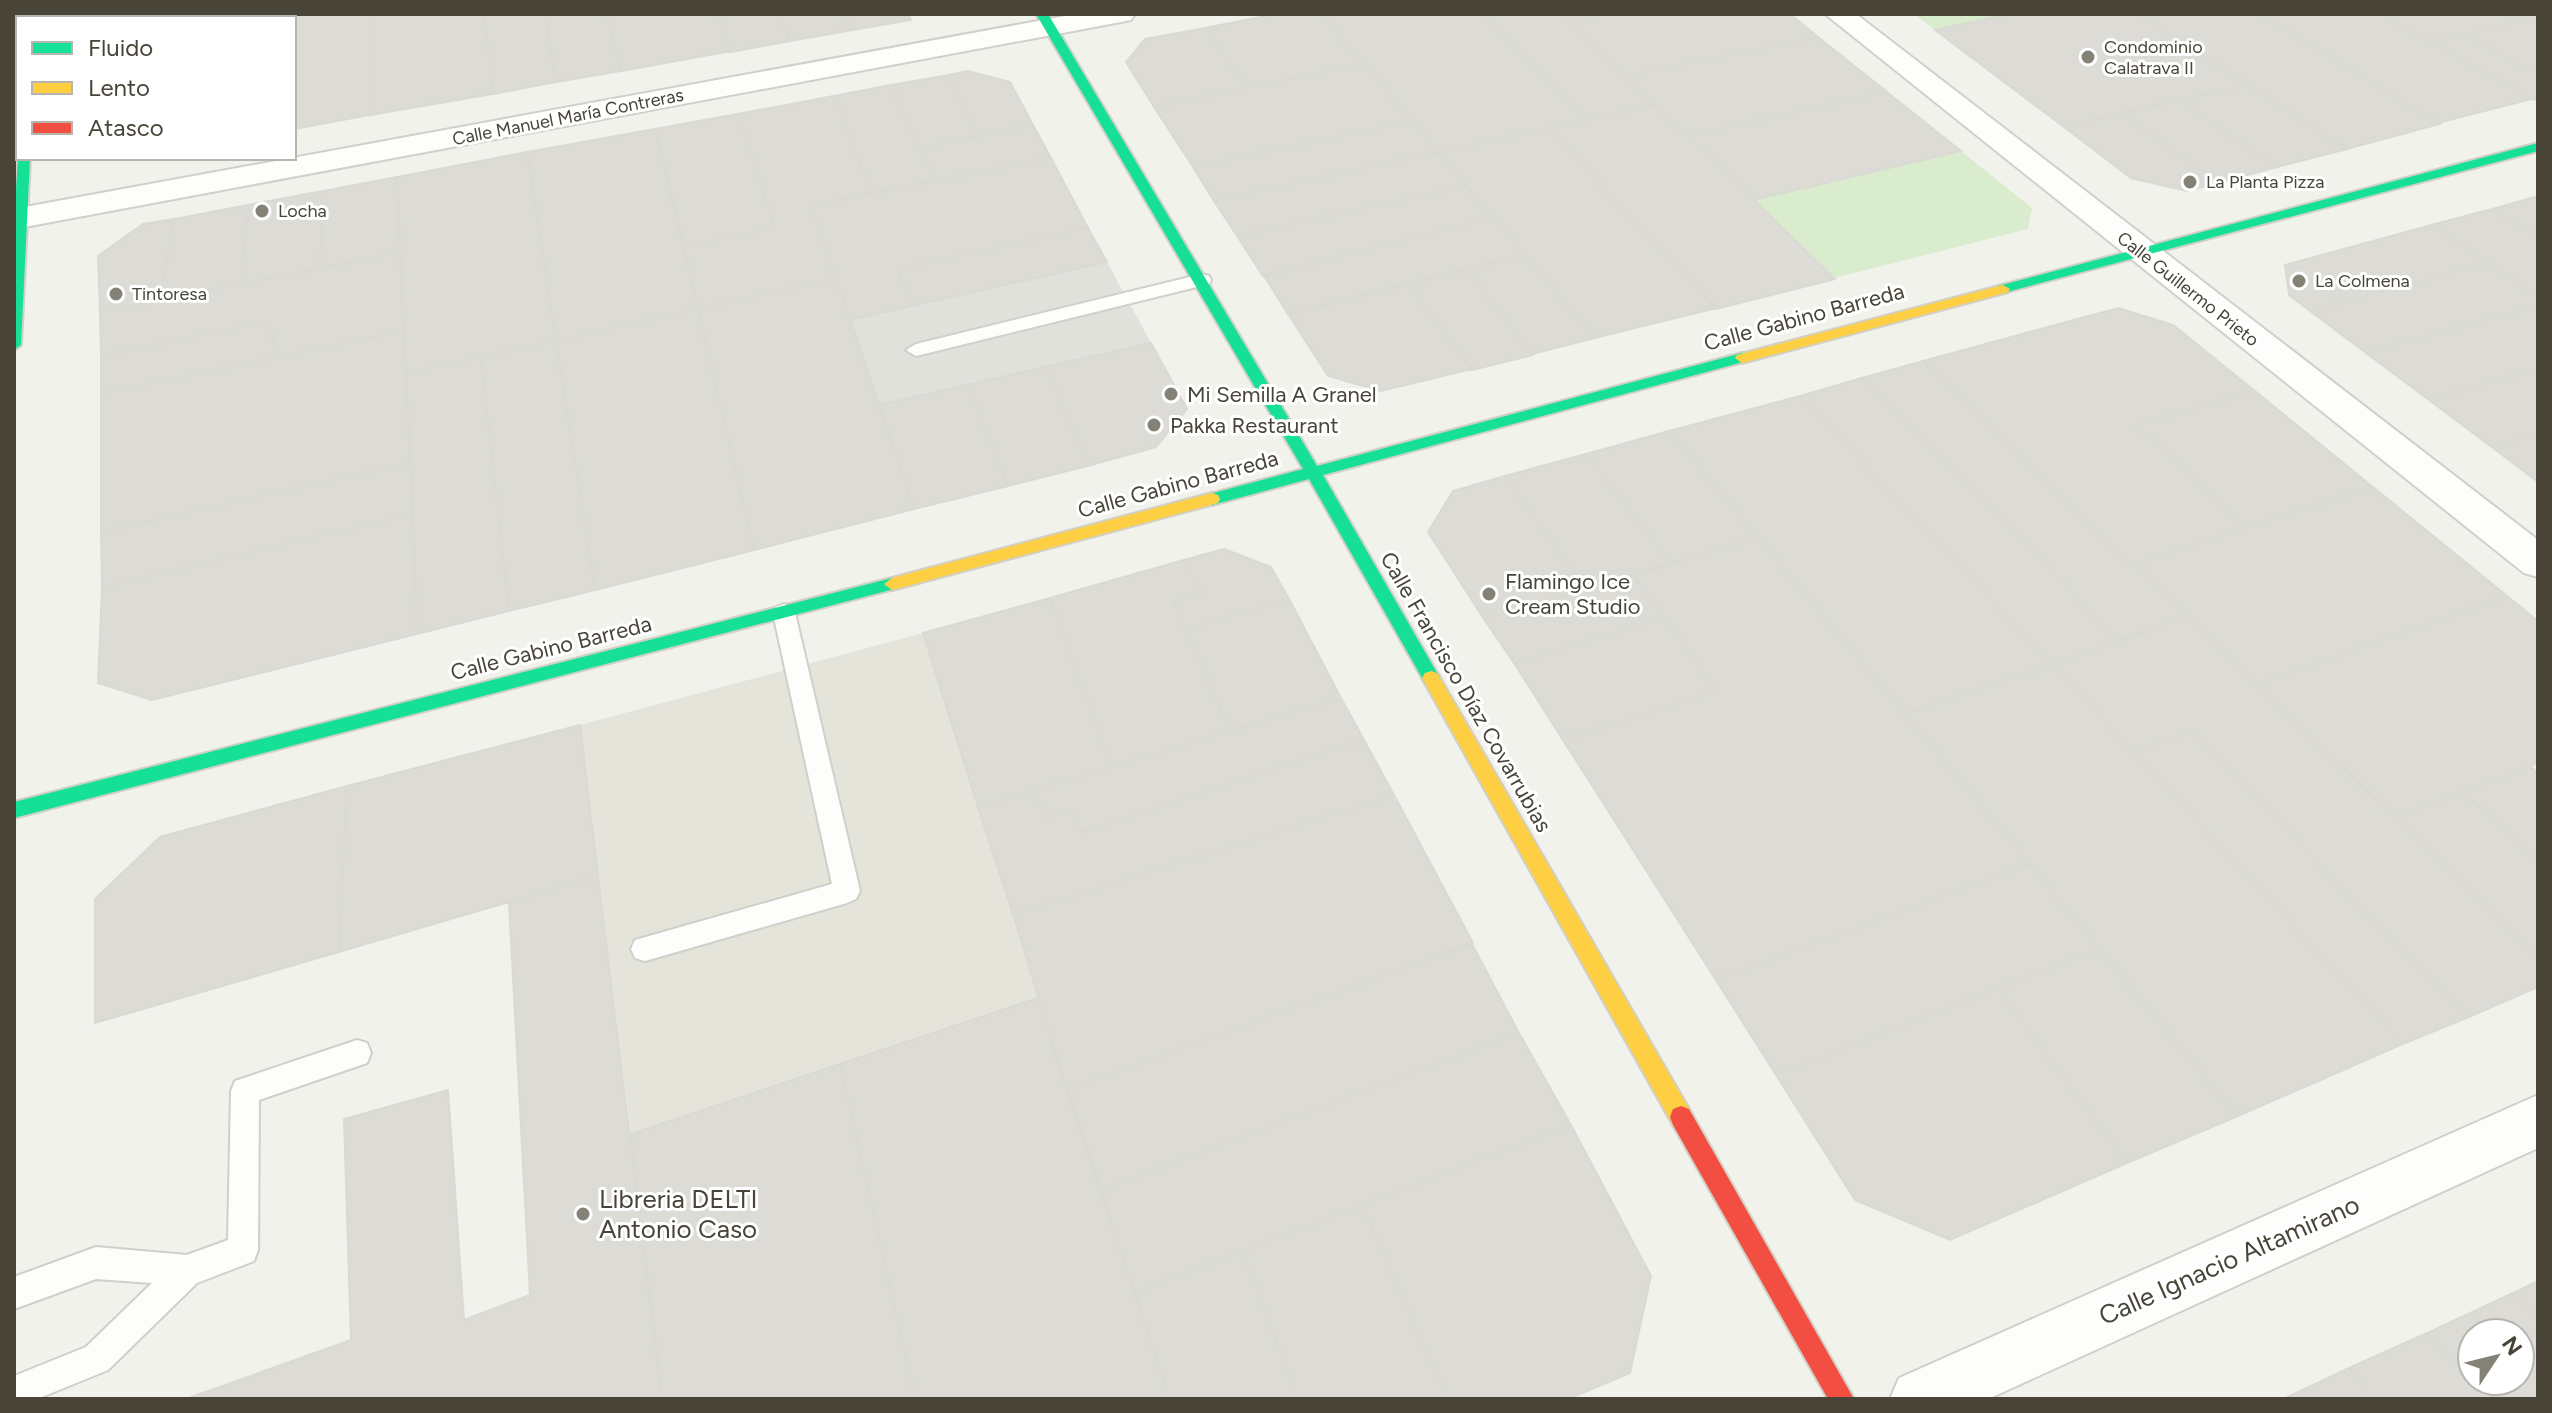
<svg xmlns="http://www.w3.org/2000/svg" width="2552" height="1413" font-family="Figtree,sans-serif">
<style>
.residential{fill:#e5e4da}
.green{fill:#daecce}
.parking{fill:#e1e1dc}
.building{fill:#dcdbd5;stroke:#dad9d3;stroke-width:2;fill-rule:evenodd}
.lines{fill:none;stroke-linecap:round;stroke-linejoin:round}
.lane-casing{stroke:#d0d0ca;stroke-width:4}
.street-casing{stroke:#d0d0ca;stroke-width:4}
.fast-casing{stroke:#d1d0c4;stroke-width:4}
.slow-casing{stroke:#d1d0c4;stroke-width:4}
.jam-casing{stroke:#d1d0c4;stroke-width:4}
.lane{fill:#fdfdfc;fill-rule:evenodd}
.street{fill:#fdfdfc;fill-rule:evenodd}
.fast{fill:#16e098;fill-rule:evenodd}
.slow{fill:#ffcf43;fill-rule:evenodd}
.jam{fill:#f24e42;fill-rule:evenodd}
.poi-dot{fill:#848277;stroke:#fff;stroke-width:3}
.labels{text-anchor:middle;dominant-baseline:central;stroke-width:6;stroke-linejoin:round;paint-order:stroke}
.far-poi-label{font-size:18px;fill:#484538;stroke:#fff;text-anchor:start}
.far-street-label{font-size:18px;fill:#484538;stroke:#fff}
.street-label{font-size:22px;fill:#484538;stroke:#fff}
.poi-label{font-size:22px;fill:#484538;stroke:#fff;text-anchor:start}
.near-poi-label{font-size:26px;fill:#484538;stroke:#fff;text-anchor:start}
.near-street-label{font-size:26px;fill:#484538;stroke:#fff}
</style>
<rect width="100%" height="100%" fill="#f2f2ed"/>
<path class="residential" d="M923,633L1038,998L631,1134L580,725Z"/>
<path class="green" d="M1914,14H2009L1935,30Z
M1961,151L2032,208L2028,229L1834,278L1754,200Z"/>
<path class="parking" d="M1107,262L1151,343L879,405L850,320Z"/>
<path class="building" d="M100,14H297L273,18H100Z
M297,14H370V115L294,129V18H273Z
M370,14H484L493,94L370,115Z
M484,14H545L556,82L493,94Z
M545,14H606L621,71L556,82Z
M606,14H718L731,51L621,71Z
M718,14H780L790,41L731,52Z
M780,14H846L853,30L790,41Z
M846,14H908L911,20L853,30Z
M1276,14H1322L1364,64L1246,88L1205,28Z
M1322,14H1482L1584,120L1438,152Z
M1482,14H1562L1656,105L1584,120Z
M1562,14H1608L1570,21Z
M1608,14H1790L1818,37L1625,76L1570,21Z
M2009,14H2140L2247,85L2064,127L1935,30Z
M2140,14H2260L2440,124L2347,149Z
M2260,14H2382L2532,99L2438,123Z
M2382,14H2538V17L2431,42Z
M2538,17V67L2528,70L2465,34Z
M1205,28L1246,88L1154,107L1126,62L1145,39Z
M2465,34L2528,70L2538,67V99L2534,100L2431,42Z
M1818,37L1887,92L1688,136L1625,76Z
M1364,64L1412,121L1193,167L1154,107Z
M968,71L1010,82L1033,125L977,136L948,75Z
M948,75L977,136L919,148L891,85Z
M891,85L934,181L871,193L834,96Z
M2247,85L2347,149L2277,167L2179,100Z
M1887,92L1961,151L1754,200L1688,136Z
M834,96L871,193L811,206L836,278L698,309L684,247L775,228L738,114Z
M2179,100L2277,167L2218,183L2121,113Z
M1656,105L1754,200L1835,279L1716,309L1548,128Z
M2121,113L2218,183L2187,191L2131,178L2064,127Z
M738,114L775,228L684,247L655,129Z
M1412,121L1438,152L1214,201L1193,167Z
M1033,125L1051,158L934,181L919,148Z
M1548,128L1717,308L1595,338L1438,152Z
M655,129L698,309L556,341L527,152Z
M527,152L556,341L406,373L397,177Z
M1438,152L1467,186L1237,236L1214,201Z
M1051,158L1088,228L898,269L911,306L850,320L811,206Z
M397,177L400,252L320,269L323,191Z
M1467,186L1493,218L1263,276L1237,236Z
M323,191L320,269L241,284L248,205Z
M2538,196V238L2492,209Z
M248,205L241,284L160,301L174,219Z
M2492,209L2538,238V296L2431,225Z
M1493,218L1525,254L1288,314L1264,276Z
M174,219L160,301L100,312L98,256L143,224Z
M2431,225L2488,263L2310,311L2289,295L2285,265Z
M1088,228L1107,262L911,306L898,269Z
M400,252L403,331L277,357L269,321L101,356L100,312Z
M1524,255L1595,338L1532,354L1467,269Z
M2488,263L2538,296V305L2366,353L2310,311Z
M1467,269L1532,354L1533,355L1472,370L1409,284Z
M836,278L914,509L754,550L698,309Z
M1409,284L1472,369L1381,391L1328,376L1288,314Z
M2538,305V368L2429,400L2366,353Z
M2118,308L2173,325L2255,391L2136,425L2247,527L2132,564L1923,361Z
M698,309L754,550L595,590L556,341Z
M269,321L277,357L101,394V356Z
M403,331L411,462L101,532V394Z
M556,341L595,590L509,611L481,357Z
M1151,343L1187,409L1156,447L1091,465L1044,367Z
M481,357L509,611L417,634L406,373Z
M1923,361L2132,564L2187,617L2119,640L1862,378Z
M1044,367L1091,465L1008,486L967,385Z
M2538,368V434L2493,448L2429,400Z
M1862,378L2119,640L2052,664L1800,396Z
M967,385L1008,486L914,509L879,405Z
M2255,391L2373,487L2247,527L2136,425Z
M1800,396L2052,664L2053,665L1905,714L1669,431Z
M1669,431L1758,538L1671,563L1586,454Z
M2538,434V482L2493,448Z
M1586,454L1671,563L1585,589L1505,476Z
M411,462L413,514L102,587L101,532Z
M1505,476L1585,589L1484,619L1428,532L1453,491Z
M2373,487L2507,596L2257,684L2132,564Z
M413,514L417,634L152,700L98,683L102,587Z
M1758,538L2030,864L1716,980L1563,740L1717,691L1633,575Z
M1224,549L1271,567L1289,599L1186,629L1174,602L1201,594L1184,560Z
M1184,560L1201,594L1174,602L1230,731L1111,767L1050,598Z
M1633,575L1664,618L1514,663L1484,619Z
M2507,596L2538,621V763L2396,818L2257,684Z
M1050,598L1111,767L978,807L923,633Z
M1289,599L1341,698L1230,731L1186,629Z
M2187,617L2538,957V987L2469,1017L2191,732L2133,751L2052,664Z
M1664,618L1717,691L1563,740L1514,663Z
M2053,665L2133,751L2403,1044L2238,1116L1905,714Z
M1341,698L1364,740L1081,832L1072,809L1046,817L1035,790Z
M580,725L598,876L339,952L347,786Z
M2191,732L2469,1017L2403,1044L2133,751Z
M1364,740L1394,795L1013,915L978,807L1035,790L1046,817L1072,809L1081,832Z
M2530,766L2538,773V861L2463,792Z
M347,786L339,952L95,1023V899L160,837Z
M2463,792L2538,861V957L2396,818Z
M1394,795L1473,943L1067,1090L1013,915Z
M2030,864L2099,949L1776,1075L1716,980Z
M598,876L662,1399H186L351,1340L344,1119L448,1090L464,1320L530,1295L509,902Z
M1472,944L1519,1033L1101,1190L1068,1089Z
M2099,949L2238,1116L2127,1163L1997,988Z
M1997,988L2127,1163L1950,1240L1855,1200L1776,1075Z
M1038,998L1067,1090L1170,1399H915L840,1064Z
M1519,1033L1571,1125L1134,1292L1101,1190Z
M840,1064L915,1399H662L631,1134Z
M1571,1125L1651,1276L1630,1373L1568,1399H1447L1362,1205Z
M1362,1205L1447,1399H1298L1243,1251Z
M1243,1251L1298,1399H1170L1134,1292Z
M2538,1281V1321L2513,1293Z
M2513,1293L2538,1321V1399H2482L2427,1333ZM2472,1333H2520V1381H2472Z
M2427,1333L2482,1399H2373L2349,1368Z
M2349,1368L2373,1399H2283Z"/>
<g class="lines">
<g class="lane-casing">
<path id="lane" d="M1202,274L1209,276L1211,280L1209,284L916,356L906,350L916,344Z
M784,604L792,607L795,613L860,891L856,899L847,903L645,961L635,958L631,949L635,940L832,884L773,613L776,607Z
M357,1040L367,1043L371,1053L367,1063L259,1100L258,1250L254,1261L197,1283L108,1370L37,1399H14V1376L86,1347L152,1283L96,1279L14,1309V1277L96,1247L187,1255L228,1240L231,1091L235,1081Z"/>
</g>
<g class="street-casing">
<path id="street" d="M1076,14H1135L1131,20L1121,22L14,229V209Z
M1825,14H1856L2538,540V577L2524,573Z
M2538,1095V1148L1988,1399H1890L1899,1378Z"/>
</g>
<g class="fast-casing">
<path id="fast" d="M22,14H34V18H22Z
M1036,14H1048L1317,466L1742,353L1749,358L1747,361L1323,475L1440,678L1437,683H1425L1309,479L1212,505L1204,499L1206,495L1303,469Z
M2538,143V151L2003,293L1996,289L1998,286Z
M18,157L30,158L21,345L14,350V220Z
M892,578L898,580L900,584L898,588L14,818V802Z"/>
</g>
<g class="slow-casing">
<path id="slow" d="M2003,285L2010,289L2008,292L1742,363L1735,358L1737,355Z
M1212,493L1218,495L1220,499L1218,503L892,590L884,584L892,578Z
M1431,671L1437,673L1689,1109L1692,1117L1689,1125L1681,1128L1673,1125L1425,683L1422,678L1425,673Z"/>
</g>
<g class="jam-casing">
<path id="jam" d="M1681,1106L1689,1109L1854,1399H1828L1673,1125L1670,1117L1673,1109Z"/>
</g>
<use href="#lane" class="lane"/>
<use href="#street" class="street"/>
<use href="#fast" class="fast"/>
<use href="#slow" class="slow"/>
<use href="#jam" class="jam"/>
</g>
<g class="poi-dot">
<circle cx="2088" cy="57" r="8"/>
<circle cx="2190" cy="182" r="8"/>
<circle cx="262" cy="211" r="8"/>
<circle cx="2299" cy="281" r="8"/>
<circle cx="116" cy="294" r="8"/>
<circle cx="1171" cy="394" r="8"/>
<circle cx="1154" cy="425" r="8"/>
<circle cx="1489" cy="594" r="8"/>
<circle cx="583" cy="1214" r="8"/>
</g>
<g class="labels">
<g class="far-poi-label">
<text x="2104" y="47">Condominio<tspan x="2104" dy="21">Calatrava II</tspan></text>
<text x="2206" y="182">La Planta Pizza</text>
<text x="278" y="211">Locha</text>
<text x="2315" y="281">La Colmena</text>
<text x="132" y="294">Tintoresa</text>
</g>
<g class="far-street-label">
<text transform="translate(568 117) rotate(-11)">Calle Manuel María Contreras</text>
<text transform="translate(2188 289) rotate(38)">Calle Guillermo Prieto</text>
</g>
<g class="street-label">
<text transform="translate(1804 317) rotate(-15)">Calle Gabino Barreda</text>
<text transform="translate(1178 484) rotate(-15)">Calle Gabino Barreda</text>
<text transform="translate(551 648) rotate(-14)">Calle Gabino Barreda</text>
<text transform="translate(1466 692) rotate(60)">Calle Francisco Díaz Covarrubias</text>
</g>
<g class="poi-label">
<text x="1187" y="394">Mi Semilla A Granel</text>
<text x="1170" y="425">Pakka Restaurant</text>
<text x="1505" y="581">Flamingo Ice<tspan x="1505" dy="25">Cream Studio</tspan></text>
</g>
<g class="near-poi-label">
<text x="599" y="1199">Libreria DELTI<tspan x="599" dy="30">Antonio Caso</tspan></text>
</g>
<g class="near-street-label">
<text transform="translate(2229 1260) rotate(-24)">Calle Ignacio Altamirano</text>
</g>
</g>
<rect width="2552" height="1413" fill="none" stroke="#484538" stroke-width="32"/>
<rect x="16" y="16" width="280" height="144" fill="#ffffff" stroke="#b6b5af" stroke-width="2"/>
<rect x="32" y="42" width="40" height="12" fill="#16e098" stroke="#b6b5af" stroke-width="2"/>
<text x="88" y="56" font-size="24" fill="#484538">Fluido</text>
<rect x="32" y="82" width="40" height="12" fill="#ffcf43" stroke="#b6b5af" stroke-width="2"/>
<text x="88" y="96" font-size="24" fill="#484538">Lento</text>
<rect x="32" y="122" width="40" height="12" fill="#f24e42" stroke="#b6b5af" stroke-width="2"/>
<text x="88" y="136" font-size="24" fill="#484538">Atasco</text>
<g transform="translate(2496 1357) rotate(55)"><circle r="38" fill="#ffffff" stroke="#b6b5af" stroke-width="2"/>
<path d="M0-6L14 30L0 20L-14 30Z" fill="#848277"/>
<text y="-12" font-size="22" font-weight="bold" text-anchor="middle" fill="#484538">N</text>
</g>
</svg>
